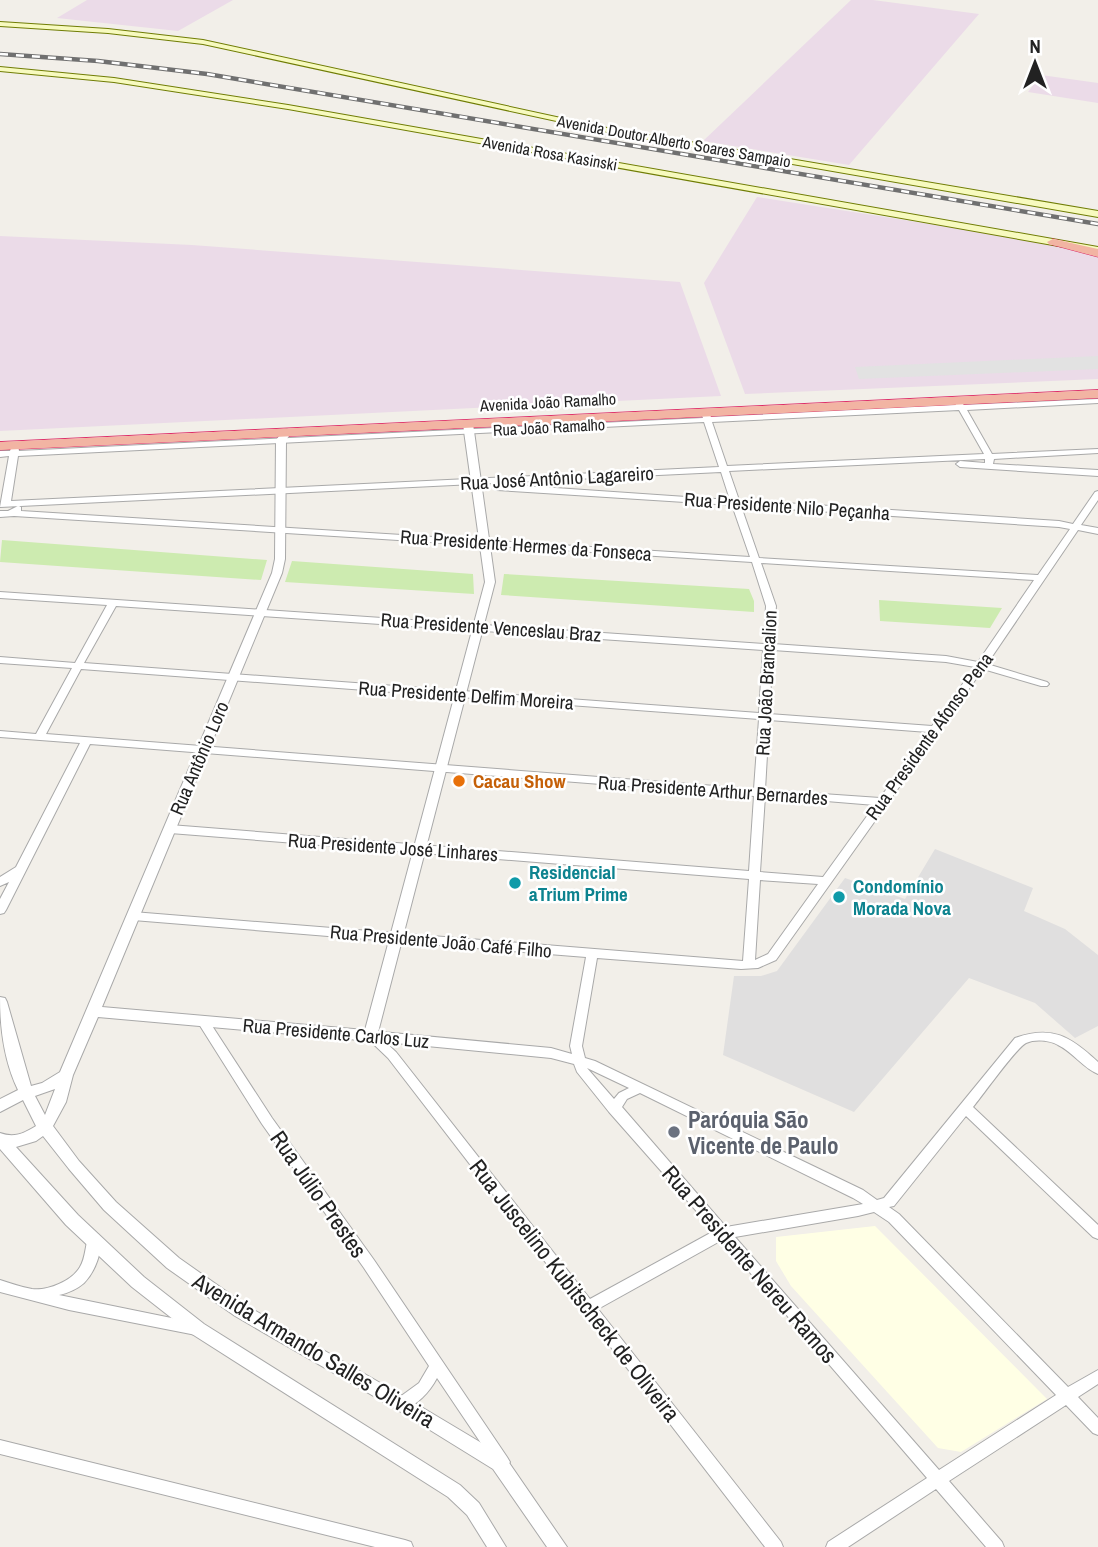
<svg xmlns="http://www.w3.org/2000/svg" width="1098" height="1547" font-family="'Archivo Narrow',sans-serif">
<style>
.residential{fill:#e0dfdf}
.industrial{fill:#ebdbe8}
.education{fill:#ffffe5}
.grass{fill:#cdebb0}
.parking{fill:#e2e2e2}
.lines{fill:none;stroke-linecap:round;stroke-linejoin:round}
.minor-casing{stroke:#a9a9a9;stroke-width:2}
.tertiary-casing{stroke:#a9a9a9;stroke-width:2}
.secondary-casing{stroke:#707d05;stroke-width:2}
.trunk-casing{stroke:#dc2a67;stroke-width:1}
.minor{fill:#fff;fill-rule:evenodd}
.tertiary{fill:#fff;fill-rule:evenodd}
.secondary{fill:#f7fabf;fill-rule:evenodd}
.trunk{fill:#f2b4a3;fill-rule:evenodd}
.rail-casing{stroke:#707070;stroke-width:4.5}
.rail{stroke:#fff;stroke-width:2.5;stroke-dasharray:8;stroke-linecap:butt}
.food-dot{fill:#e8710a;stroke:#fff;stroke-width:2.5}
.culture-dot{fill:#0f9aa8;stroke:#fff;stroke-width:2.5}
.worship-dot{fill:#6b7280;stroke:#fff;stroke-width:2.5}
.labels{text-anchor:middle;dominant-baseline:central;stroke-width:5;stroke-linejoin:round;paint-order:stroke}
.far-street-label{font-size:16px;fill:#222;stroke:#fff}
.street-label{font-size:19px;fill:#222;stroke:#fff}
.food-label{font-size:19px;font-weight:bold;fill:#c56008;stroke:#fff;text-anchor:start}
.culture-label{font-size:19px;font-weight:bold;fill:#0d838f;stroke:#fff;text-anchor:start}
.near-worship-label{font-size:23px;font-weight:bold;fill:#5b616d;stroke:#fff;text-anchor:start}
.near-street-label{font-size:23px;fill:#222;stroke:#fff}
</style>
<rect width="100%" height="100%" fill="#f2efe9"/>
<path class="residential" d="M935,849L1033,888L1024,911L1065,929L1098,955V1026L1075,1038L1035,1003L969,978L854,1112L723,1055L734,976H761L777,971L845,878L905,899Z"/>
<path class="industrial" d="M87,0H233L178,31L57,18Z
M851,0H873L979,14L849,165L703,141Z
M1041,75L1098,83V103L1028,92Z
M757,197L994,234L1098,255V379L745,394L704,283Z
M0,236L192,245L680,282L721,396L0,431Z"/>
<path class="education" d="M875,1226L1047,1399L961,1452L938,1448L791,1286L776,1261V1237Z"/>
<path class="grass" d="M2,540L267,560L261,580L0,562Z
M292,561L473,574L474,594L285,582Z
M504,574L749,589L754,601V612L501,595Z
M879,600L1002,608L990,628L880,621Z"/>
<path class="parking" d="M1098,356V369L859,379L855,367Z"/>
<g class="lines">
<g class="minor-casing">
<path id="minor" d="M1098,399V403L967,410L992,454L1098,449V453L994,459L993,464L1098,470V476L960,467L956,464L960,461L985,463V459L729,471L739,500L1059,521L1073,524L1095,492L1098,491V500L1081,525L1098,528V534L1078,530L987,664L1047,682L1049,684L1047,686H1041L983,669L776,960L758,968L741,969L597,958L582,1046L585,1058L595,1061L863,1190L877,1200L884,1198L1015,1038C1052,1025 1070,1036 1098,1062V1074C1083,1068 1073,1052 1058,1045C1049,1040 1035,1039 1026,1043C1016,1048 983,1095 973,1107L1098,1225V1239L1093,1237L966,1116L894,1206L889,1207L899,1214L1068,1387L1098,1370V1384L1078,1397L1098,1418V1435L1093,1433L1066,1405L949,1481L1002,1542L1004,1547H986L936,1489L848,1547H826L828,1542L927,1478L722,1240L598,1309L781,1542L783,1547H765L388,1058L365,1036L367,1033L371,1031L551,1048L572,1054L570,1046L586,957L133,920L129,919L127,916L129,913L133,912L743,961L749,879L170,833L165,829L170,825L749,871L754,796L90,744L6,910L4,913L0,914V899L9,882L0,886V877L16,867L80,743L0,737V731L36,734L72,668L0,663V657L75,663L107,605L0,598V592L764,644L766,606L752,562L14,516L0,517V511H8L18,506L21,507V511L750,557L732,505L497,490L493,487L497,484L730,500L721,472L0,507L9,456L0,457V451H10L12,445H18L19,451L703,418L701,413L705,411H708L711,417L956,405L955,403L959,401L964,405ZM959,410L984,454L727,466L712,422ZM704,422L719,467L11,501L18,456ZM741,506L1059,527L1070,529L1038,575L759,558ZM761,563L1034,580L978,662L946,656L773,644L776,606ZM116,606L763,650L759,713L84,663ZM773,650L946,662L975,667L932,726L769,714ZM81,669L759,719L754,789L46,734ZM769,720L928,732L880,798L765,790ZM765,796L875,805L823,877L760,872ZM760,880L818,884L768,954L755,960ZM385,1042L551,1058L574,1064L577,1072L609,1112L714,1231L590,1299L396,1052ZM587,1068L629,1088L619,1093L614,1099ZM640,1093L853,1198L863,1204L726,1227L622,1107L627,1099ZM874,1212L889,1222L1056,1395L939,1470L735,1237L858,1216Z
M203,1017L207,1018L272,1118L374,1260L507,1457L510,1462L507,1467L502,1469L497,1467L437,1378C429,1393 418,1404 402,1411L397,1409L395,1404L397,1399L419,1383L429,1366L364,1268L262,1124L197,1021L199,1018Z
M94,1233L99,1235C104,1249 95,1272 84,1283C77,1289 68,1293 59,1295L196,1323L201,1325L203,1329L201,1333L196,1335L69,1310L0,1292V1280C10,1283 21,1287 32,1289C48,1291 72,1281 80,1267C86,1257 85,1245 89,1235Z
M0,1440L405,1540L411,1542L413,1547H375L0,1454Z"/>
</g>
<g class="tertiary-casing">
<path id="tertiary" d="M468,421L473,424L495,582L376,1040L371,1041L98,1017L73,1075L66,1102L53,1126L79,1161L116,1202L179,1258L247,1306L408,1399L505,1457L567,1547H547L493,1469L396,1409L235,1316L167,1268L104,1210L69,1169L43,1136L36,1141L16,1147L78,1215L144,1277L204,1324L460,1485L479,1503L506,1547H487L467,1515L448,1497L192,1334L132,1287L66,1225L0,1149V1133C14,1138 23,1134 36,1126L23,1100L0,1112V1099L18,1090C4,1061 0,1029 0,997L5,998L7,1002L31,1086L42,1083L60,1072L272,573L275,559L276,440L284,430L287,429L292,432L286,440L285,559L282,573L102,1007L365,1030L485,582L463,424ZM55,1089L45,1115L35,1096Z"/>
</g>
<g class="secondary-casing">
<path id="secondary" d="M0,22L108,29L203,40L607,128L1098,211V217L607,132L203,44L108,33L0,26Z
M0,67L114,78L288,105L1098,247V253L288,109L114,82L0,71Z"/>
</g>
<g class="trunk-casing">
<path id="trunk" d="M1053,239L1098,249V257L1049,244L1047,242Z
M1098,390V398L0,450V442Z"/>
</g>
<use href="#minor" class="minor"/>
<use href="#tertiary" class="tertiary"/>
<use href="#secondary" class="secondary"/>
<use href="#trunk" class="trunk"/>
<g class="rail-casing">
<path id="rail" d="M0,54L98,61L207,74L1098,224"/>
</g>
<use href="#rail" class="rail"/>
</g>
<circle class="food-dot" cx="459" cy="781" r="7"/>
<g class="culture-dot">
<circle cx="515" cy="883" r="7"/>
<circle cx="839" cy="897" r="7"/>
</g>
<circle class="worship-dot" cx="674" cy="1132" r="7"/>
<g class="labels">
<g class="far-street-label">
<text transform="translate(674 141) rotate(10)">Avenida Doutor Alberto Soares Sampaio</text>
<text transform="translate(550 153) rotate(10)">Avenida Rosa Kasinski</text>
<text transform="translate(548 402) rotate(-3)">Avenida João Ramalho</text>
<text transform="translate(549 427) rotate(-3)">Rua João Ramalho</text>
</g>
<g class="street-label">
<text transform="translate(557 478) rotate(-3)">Rua José Antônio Lagareiro</text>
<text transform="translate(787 506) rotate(4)">Rua Presidente Nilo Peçanha</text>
<text transform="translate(526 545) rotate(4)">Rua Presidente Hermes da Fonseca</text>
<text transform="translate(491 627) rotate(4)">Rua Presidente Venceslau Braz</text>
<text transform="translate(766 683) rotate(-87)">Rua João Brancalion</text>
<text transform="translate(466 695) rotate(4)">Rua Presidente Delfim Moreira</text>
<text transform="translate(929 736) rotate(-54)">Rua Presidente Afonso Pena</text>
<text transform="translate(199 758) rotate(-67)">Rua Antônio Loro</text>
<text transform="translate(713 790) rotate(4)">Rua Presidente Arthur Bernardes</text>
<text transform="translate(393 847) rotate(4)">Rua Presidente José Linhares</text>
<text transform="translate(441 941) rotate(5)">Rua Presidente João Café Filho</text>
<text transform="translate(336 1033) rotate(5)">Rua Presidente Carlos Luz</text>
</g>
<g class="food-label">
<text x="473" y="781">Cacau Show</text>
</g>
<g class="culture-label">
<text x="529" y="872">Residencial<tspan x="529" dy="22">aTrium Prime</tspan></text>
<text x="853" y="886">Condomínio<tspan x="853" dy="22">Morada Nova</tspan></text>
</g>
<g class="near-worship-label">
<text x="688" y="1119">Paróquia São<tspan x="688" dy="26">Vicente de Paulo</tspan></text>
</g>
<g class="near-street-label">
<text transform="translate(319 1194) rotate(55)">Rua Júlio Prestes</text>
<text transform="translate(750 1264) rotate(49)">Rua Presidente Nereu Ramos</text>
<text transform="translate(575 1290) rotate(52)">Rua Juscelino Kubitscheck de Oliveira</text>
<text transform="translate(314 1350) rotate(31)">Avenida Armando Salles Oliveira</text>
</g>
</g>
<g transform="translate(1035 63)" stroke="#ffffff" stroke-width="5" paint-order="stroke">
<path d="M0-5L12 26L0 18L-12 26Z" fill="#222222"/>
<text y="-10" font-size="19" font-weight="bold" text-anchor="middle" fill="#222222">N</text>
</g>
</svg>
